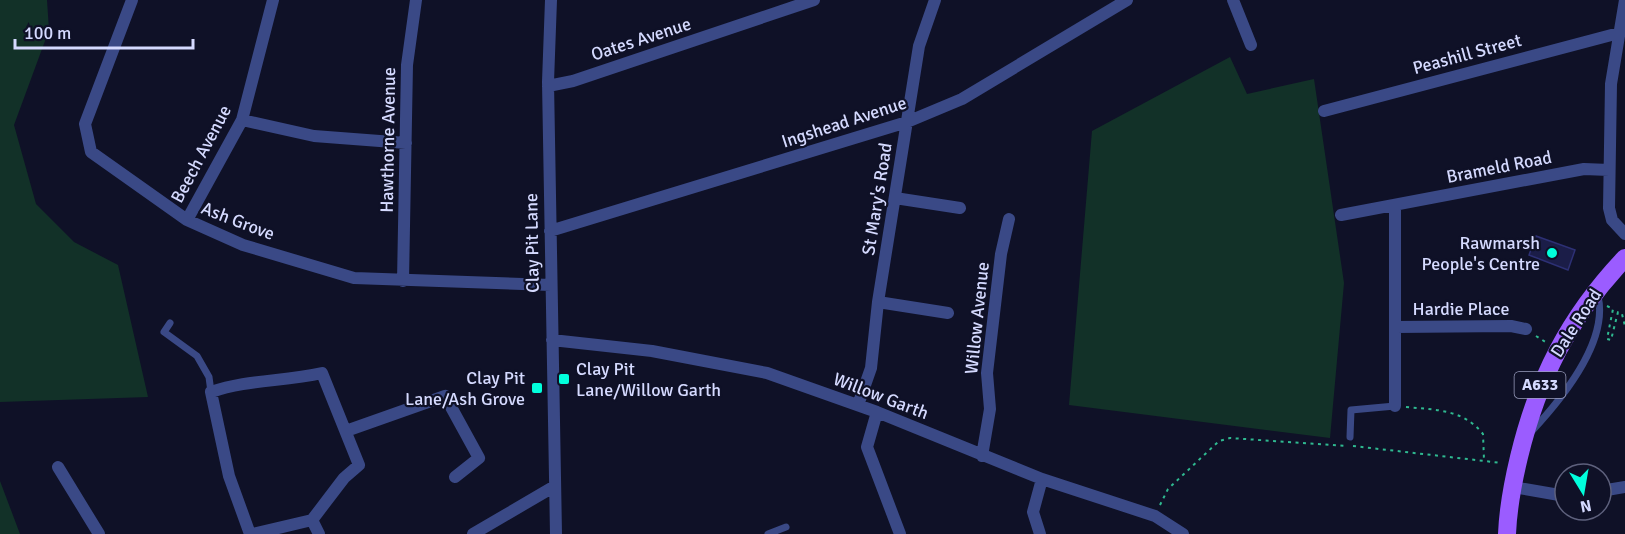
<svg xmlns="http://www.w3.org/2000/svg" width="1625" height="534" font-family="Signika,sans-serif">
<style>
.green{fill:#123128}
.building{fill:#1b1d48;stroke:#2d3074;stroke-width:1.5}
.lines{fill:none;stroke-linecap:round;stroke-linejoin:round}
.path{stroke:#2fb990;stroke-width:2;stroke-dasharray:3 4.5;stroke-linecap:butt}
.lane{stroke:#3a4986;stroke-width:7}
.street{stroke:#3a4986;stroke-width:12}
.primary{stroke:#9b5cff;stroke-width:18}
.poi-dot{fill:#01ffdc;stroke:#0f1127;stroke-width:2}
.labels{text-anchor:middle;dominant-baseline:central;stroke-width:4.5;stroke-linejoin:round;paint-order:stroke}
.shield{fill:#0f1127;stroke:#9a9ebe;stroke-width:1.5}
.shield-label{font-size:16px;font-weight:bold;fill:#d5daff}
.street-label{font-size:18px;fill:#d5daff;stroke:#0f1127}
.poi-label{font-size:18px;fill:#d5daff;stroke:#0f1127;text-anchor:end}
</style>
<rect width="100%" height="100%" fill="#0f1127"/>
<path class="green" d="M0,0H47L49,30L14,125L36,204L74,242L118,265L148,397L0,402Z
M1230,57L1247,94L1314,79L1344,283L1330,438L1069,405L1092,131Z
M0,481L20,534H0Z"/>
<path class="building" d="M1536,236L1575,250L1568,270L1529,255Z"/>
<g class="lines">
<path class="path" d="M1607,306L1613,309L1607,339L1611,340L1618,312L1622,314L1625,326
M1536,336L1547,343
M1406,407C1436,410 1463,409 1483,434L1484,460
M1353,446L1502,463
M1160,505L1168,489L1219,441L1230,438L1347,446"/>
<path class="lane" d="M170,323L164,332L197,356L209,377L211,392
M1531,432C1560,401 1609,342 1598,296
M1350,437L1351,410L1395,406
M768,534L786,527"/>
<path class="street" d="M132,0L85,124L91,152L187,220L243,245L354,278L551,285
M551,0L548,82L556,534
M1233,0L1251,45
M1625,0L1611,84L1609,208L1612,220L1625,234
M548,86L573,81L814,0
M1324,111L1619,33
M242,120L314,136L406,143
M895,198L960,208
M1341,215L1584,169L1609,170
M187,220L242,120L273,0
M550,231L907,122L962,99L1127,0
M403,281L407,65L416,0
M878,302L948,313
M1395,327L1511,326L1526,329
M552,340L652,351L767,373L877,412L1042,479L1155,516L1183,534
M858,405L871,368L878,302L919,46L935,0
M1395,406V206
M877,412L867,447L900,534
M346,431L445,396L479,458L455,477
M982,456L990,409L987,373L1001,254L1009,219
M58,467L99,534
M1513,487L1565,496
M1601,491L1625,487
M312,520L319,534
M250,534L229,476L211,392C248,379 283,382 322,373L359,465L344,478L312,520
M253,534L312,520
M473,534L555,486
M1040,534L1033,512L1042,479"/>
<path class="primary" d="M1507,534C1508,509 1513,482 1519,457C1538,378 1569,317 1625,258"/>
</g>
<g class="poi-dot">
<circle cx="1552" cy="253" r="6"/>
<rect x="558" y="373" width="12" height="12" rx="3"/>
<rect x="531" y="382" width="12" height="12" rx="3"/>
</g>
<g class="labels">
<rect class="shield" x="1514.5" y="372" width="51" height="26" rx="4.5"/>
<g class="shield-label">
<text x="1540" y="385">A633</text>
</g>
<g class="street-label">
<text transform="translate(641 39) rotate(-18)">Oates Avenue</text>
<text transform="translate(1467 54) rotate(-15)">Peashill Street</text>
<text transform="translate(844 122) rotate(-18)">Ingshead Avenue</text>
<text transform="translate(388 140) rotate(-89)">Hawthorne Avenue</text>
<text transform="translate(201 154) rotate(-62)">Beech Avenue</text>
<text transform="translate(1499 167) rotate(-11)">Brameld Road</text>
<text transform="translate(877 199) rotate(-81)">St Mary's Road</text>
<text transform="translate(238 221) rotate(21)">Ash Grove</text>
<text transform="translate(532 243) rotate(-91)">Clay Pit Lane</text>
<text x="1461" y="309">Hardie Place</text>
<text transform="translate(977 318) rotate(-84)">Willow Avenue</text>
<text transform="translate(1576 323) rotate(-57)">Dale Road</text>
<text transform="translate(881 396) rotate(21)">Willow Garth</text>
</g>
<g class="poi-label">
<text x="1540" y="243">Rawmarsh<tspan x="1540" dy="21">People's Centre</tspan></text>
<text x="576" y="369" text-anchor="start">Clay Pit<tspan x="576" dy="21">Lane/Willow Garth</tspan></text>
<text x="525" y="378">Clay Pit<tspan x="525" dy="21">Lane/Ash Grove</tspan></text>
</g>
</g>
<g transform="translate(1583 492) rotate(169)"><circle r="28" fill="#0f1127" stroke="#5e617d" stroke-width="1.5"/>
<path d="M0-4.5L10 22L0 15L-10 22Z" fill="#01ffdc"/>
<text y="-9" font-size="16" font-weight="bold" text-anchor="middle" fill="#d5daff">N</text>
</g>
<path d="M15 39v9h178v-9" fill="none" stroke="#d5daff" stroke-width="3"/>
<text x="24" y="39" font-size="18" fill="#d5daff" stroke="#0f1127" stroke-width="4.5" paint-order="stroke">100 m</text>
</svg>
